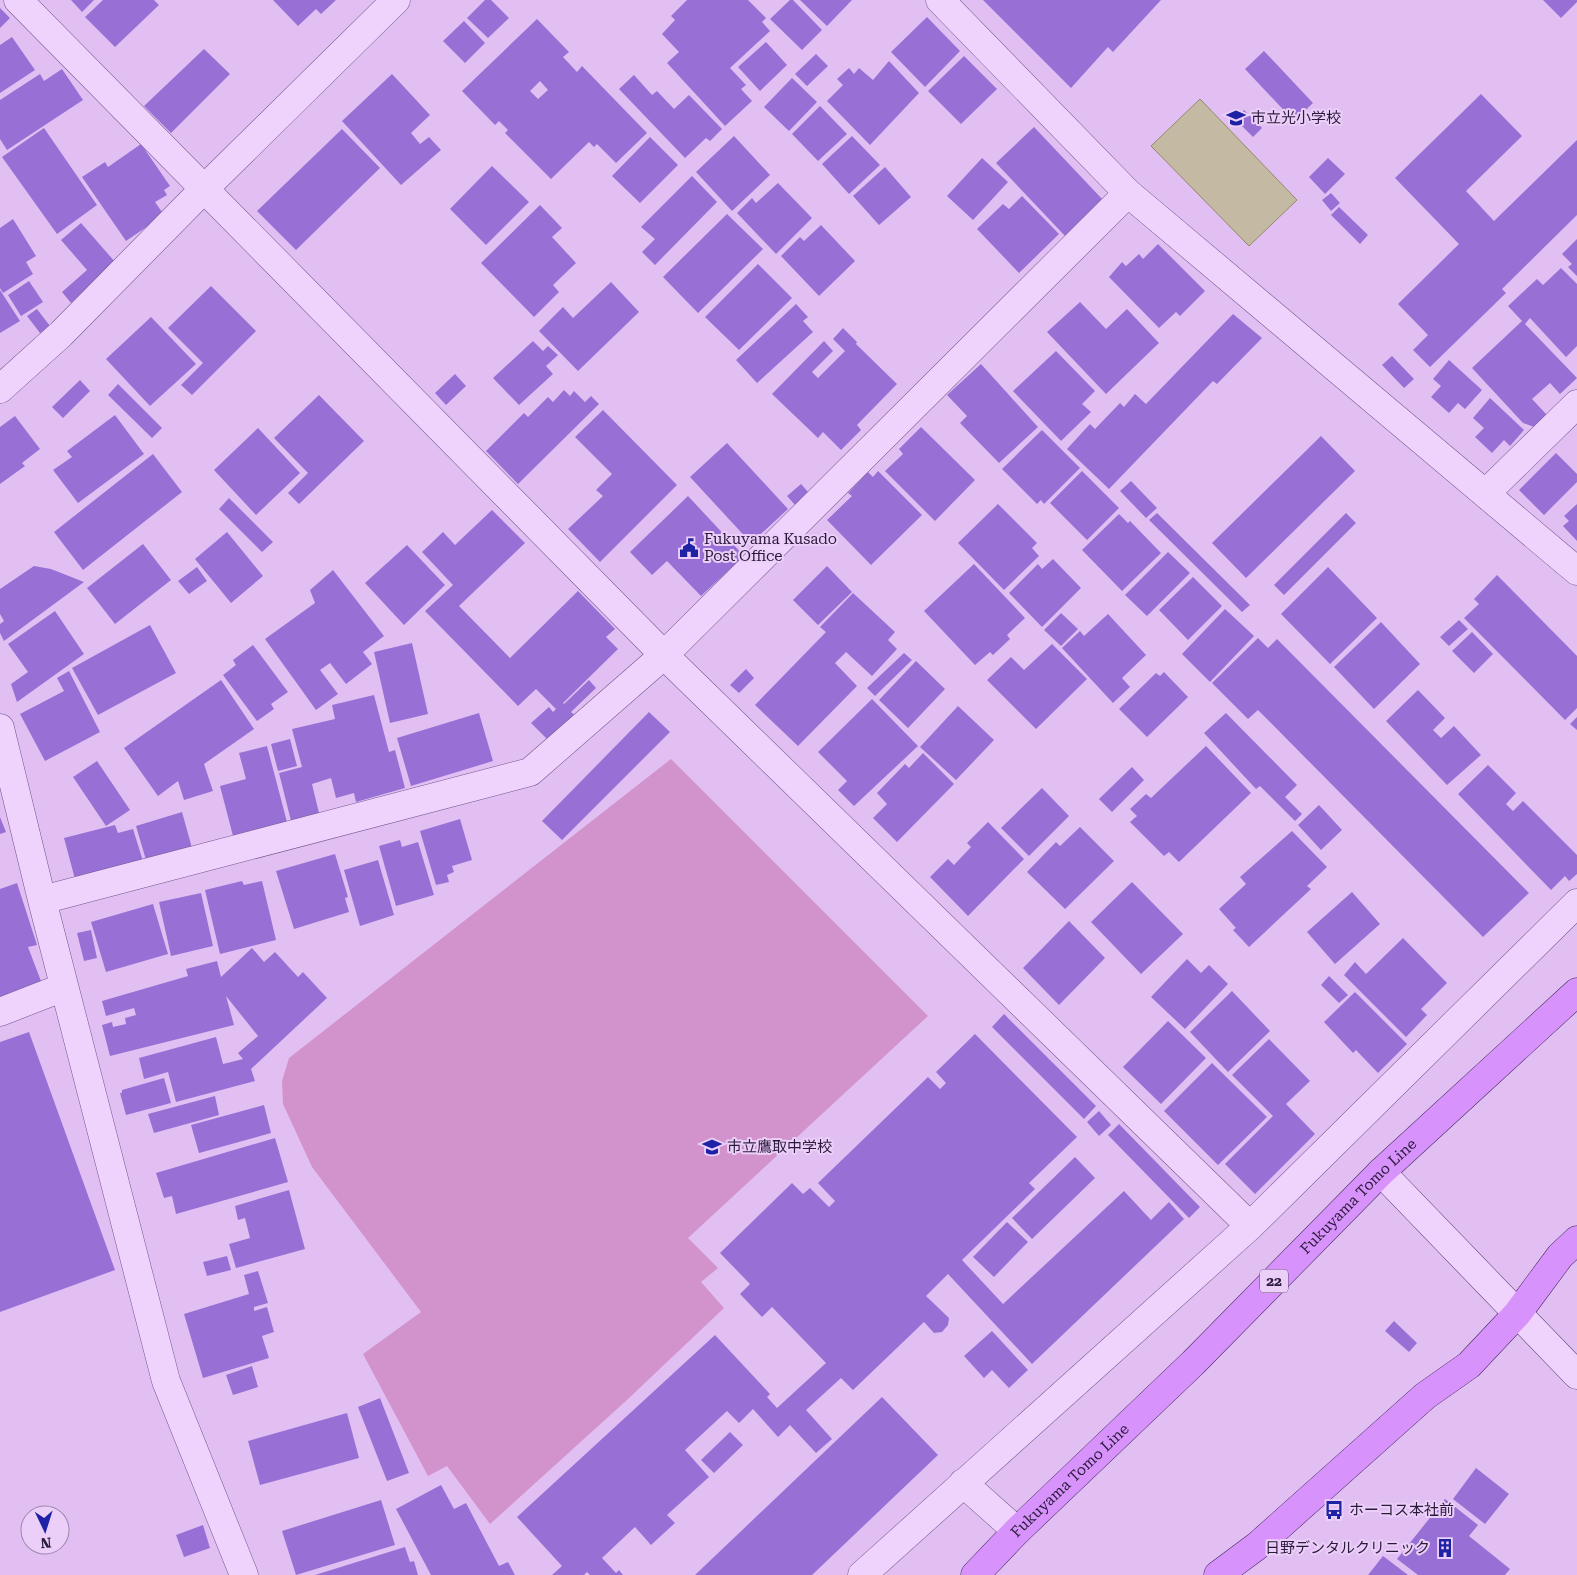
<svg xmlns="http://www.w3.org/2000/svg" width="1577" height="1575" font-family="'Roboto Serif','Noto Sans JP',serif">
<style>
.green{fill:#d292cc}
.water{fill:#c4baa3;stroke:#938868}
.building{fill:#9870d5;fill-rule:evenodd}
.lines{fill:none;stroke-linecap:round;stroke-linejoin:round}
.street-casing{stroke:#72558e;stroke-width:29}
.secondary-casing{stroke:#53386f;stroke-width:29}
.primary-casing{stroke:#402a5b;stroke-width:29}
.street{stroke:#efd3fd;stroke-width:28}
.secondary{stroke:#efd3fd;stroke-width:28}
.primary{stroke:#d892fb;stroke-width:28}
.labels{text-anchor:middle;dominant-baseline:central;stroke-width:4;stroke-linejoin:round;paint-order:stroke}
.shield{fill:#eccff9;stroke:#645174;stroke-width:1}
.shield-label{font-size:14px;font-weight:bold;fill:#2a1b3b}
.poi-label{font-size:15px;fill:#2a1b3b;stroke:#eccff9;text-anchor:start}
.street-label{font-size:15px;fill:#2a1b3b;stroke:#eccff9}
</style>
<rect width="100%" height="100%" fill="#e2bff3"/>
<path class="green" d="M671,759L928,1016L688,1238L718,1268L701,1282L724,1308L628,1399L490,1524L447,1466L428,1476L363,1354L421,1312L312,1167L283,1104L282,1081L289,1058Z"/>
<path class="water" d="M1200,99L1297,200L1249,246L1151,146Z"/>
<path class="building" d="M71,0H94L82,12Z
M103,0H154L159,5L115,47L85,17Z
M273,0H336L321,14L316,9L298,26Z
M485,0H491L509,18L488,38L467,18Z
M687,0H748L766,18L762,22L770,31L730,68L746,85L741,89L752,101L725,126L667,63L679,52L662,34L675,20L671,16Z
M790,0H793L822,30L802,50L770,19Z
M800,0H852L827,26Z
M983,0H1161L1113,52L1108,47L1071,88Z
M1543,0H1577V2L1561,18Z
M0,8L10,18L0,28Z
M927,17L960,51L925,87L891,52Z
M537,19L569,52L563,57L577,72L582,66L647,133L616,163L597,144L594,147L589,142L551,179L505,133L508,130L499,121L495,125L462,91ZM540,81L548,90L538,99L530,91Z
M464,21L485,43L465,63L443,41Z
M12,37L35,70L0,93V45Z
M766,42L787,65L760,91L738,67Z
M204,49L230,74L171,133L144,106Z
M1264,51L1313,103L1294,121L1245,69Z
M816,54L828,66L807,86L795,74Z
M964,56L997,89L961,124L928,91Z
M889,61L919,93L870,145L827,101L843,85L837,79L849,68L854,74L859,68L873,80Z
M62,69L83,100L7,150L0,139V100L40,74L44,81Z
M392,74L430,115L411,133L420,144L429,137L441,150L401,185L342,121Z
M634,75L652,95L657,91L674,109L689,95L722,129L710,141L706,138L685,158L619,89Z
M792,78L817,102L789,131L764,107Z
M1481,94L1522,136L1466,191L1494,221L1577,140V215L1502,289L1506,293L1430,367L1413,350L1428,335L1398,304L1459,244L1395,178Z
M820,106L847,134L818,161L792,134Z
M1244,110L1262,128L1253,137L1235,119Z
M1034,127L1104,201L1066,237L996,163Z
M44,128L97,205L57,234L2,157Z
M342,129L380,168L296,250L257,211Z
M734,136L770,175L732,211L696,172Z
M852,136L880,165L849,194L822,164Z
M650,137L678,165L640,203L612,176Z
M141,144L170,186L164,190L167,195L155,202L164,215L126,241L82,177L105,162L108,167Z
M982,158L1008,182L973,220L947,196Z
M1328,158L1345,174L1325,194L1309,177Z
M492,166L529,202L486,245L450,209Z
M885,167L911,197L879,225L853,196Z
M692,176L717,202L655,265L642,252L655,239L641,227Z
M778,183L812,218L776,254L737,213L752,198L756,203Z
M1331,193L1340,203L1331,211L1322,200Z
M1022,196L1059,234L1019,273L977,229L1003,204L1009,209Z
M540,205L562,228L552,237L576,263L553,285L559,292L534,317L481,263Z
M1339,207L1368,235L1360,244L1331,215Z
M727,214L763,249L698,313L663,277Z
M13,219L36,256L26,262L33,274L3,293L0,288V228Z
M81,223L116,263L71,303L62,292L87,270L61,240Z
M821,225L855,261L819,296L781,256L800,237L804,241Z
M1577,239V276L1568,267L1572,264L1562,254Z
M1158,244L1205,291L1180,316L1176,312L1159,328L1109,277L1122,262L1126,266L1139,254L1143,259Z
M758,264L792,298L739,350L705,317Z
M1561,268L1577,284V346L1566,357L1530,318L1525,324L1577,378L1560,394L1550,383L1532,399L1547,415L1534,427L1523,423L1472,368L1522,321L1508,306L1537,279L1543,285Z
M29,281L43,302L21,316L8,295Z
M611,282L639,312L578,371L539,331L563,307L573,318Z
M211,286L256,331L192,395L181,385L203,363L168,328Z
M0,290L20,321L0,333Z
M1080,302L1106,329L1127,309L1159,343L1106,394L1047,332Z
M796,304L808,317L803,321L813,332L757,383L736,360Z
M37,309L50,326L40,333L27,316Z
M1233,314L1262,338L1217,384L1213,381L1109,489L1067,449L1090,424L1095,429L1120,403L1124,407L1135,394L1146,404Z
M151,317L196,364L150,406L106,359Z
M843,328L857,342L856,344L897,384L857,425L861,430L841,450L823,432L818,438L772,394L824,341L833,351L812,372L818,378L845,351L833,339Z
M533,341L543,351L548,346L558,355L546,366L553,374L519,405L493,378Z
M1056,351L1095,391L1082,404L1091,412L1061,441L1013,391Z
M1392,356L1414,379L1404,388L1382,365Z
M1449,360L1482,390L1465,409L1458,403L1449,413L1431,397L1441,386L1433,379Z
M981,364L1038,427L999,463L960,423L967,416L947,395Z
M455,374L466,386L446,405L435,393Z
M80,380L90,391L63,418L52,407Z
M118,384L162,428L152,438L108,395Z
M564,390L570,396L574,391L585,402L591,396L599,404L518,484L486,451L524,413L528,417L548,397L553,402Z
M319,395L364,441L299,504L288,493L308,473L274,438Z
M1490,398L1524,430L1510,446L1504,440L1492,453L1475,437L1484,428L1473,418Z
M603,410L677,485L600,562L568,529L603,496L596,490L612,474L575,437Z
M115,415L144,454L78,503L53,470L72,457L67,451Z
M15,416L40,449L22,463L25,466L0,484V427Z
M921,427L975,480L935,521L885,471L903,454L899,449Z
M258,428L300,473L256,515L214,470Z
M1042,430L1080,468L1044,504L1041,500L1037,504L1002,469Z
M1321,436L1355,471L1246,578L1212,543Z
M727,443L788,509L751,543L690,477Z
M1556,453L1577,474V482L1544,515L1519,490Z
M153,454L182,492L83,570L54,532Z
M878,471L922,515L871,565L827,520L852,496L848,493L868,472L873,477Z
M1082,471L1119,508L1087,540L1050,503Z
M1131,481L1157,508L1146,518L1120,491Z
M801,484L809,493L795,505L787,496Z
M688,496L744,556L701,596L667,561L652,575L630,552Z
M229,498L273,542L262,552L219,509Z
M998,504L1037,543L1032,548L1039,556L1004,590L958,543Z
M1577,504V541L1563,526L1569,521L1564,516Z
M492,510L525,543L459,606L510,658L578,591L615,629L606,637L618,649L563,703L564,704L589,680L596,688L571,712L579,719L552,744L531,723L549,707L553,712L556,709L536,689L518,706L425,611L453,585L422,552L443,532L455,545Z
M1157,513L1250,605L1242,612L1149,520Z
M1346,513L1356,523L1284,595L1274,585Z
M1119,514L1128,523L1130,521L1161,553L1122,591L1082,550Z
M227,532L263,576L231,603L195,559Z
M143,544L171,580L115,624L87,588Z
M407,545L445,585L404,625L365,583Z
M1168,552L1190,573L1147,616L1125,595Z
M1053,559L1081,588L1042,627L1009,593L1038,564L1042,569Z
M974,564L1025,618L1007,635L1010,639L993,655L990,652L975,665L924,611Z
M34,566L51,569L84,582L4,641L0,633V624L4,621L0,614V589Z
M827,566L852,592L818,625L793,600Z
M197,567L207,581L189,594L178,581Z
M1328,567L1377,618L1330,664L1281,614Z
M333,570L384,636L363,652L372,664L346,684L330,663L320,670L338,694L316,710L265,639L315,603L310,590Z
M1497,575L1577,656V708L1565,720L1464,618L1479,604L1474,599Z
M1193,577L1222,606L1188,640L1159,610Z
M853,593L895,632L888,640L897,649L872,676L846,652L835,663L857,686L798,746L755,705L826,632L820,627Z
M1225,609L1254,636L1210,682L1182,654Z
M55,611L84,654L17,702L11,684L28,672L8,644Z
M1061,613L1078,629L1061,646L1044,630Z
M1108,614L1146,655L1122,678L1130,687L1113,703L1062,648L1080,631L1084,636Z
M1459,620L1468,629L1449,646L1440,637Z
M1381,622L1420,664L1374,709L1334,667Z
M150,625L176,673L98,715L72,668Z
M1472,632L1493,654L1474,673L1452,651Z
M1258,638L1268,648L1277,639L1529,893L1483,937L1258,710L1248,719L1212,683Z
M412,643L428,714L390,723L374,652Z
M1052,644L1087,679L1036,729L987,680L1011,657L1024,670Z
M253,645L288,692L271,704L274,709L257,721L223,675L236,665L233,660Z
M904,653L912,660L875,696L867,688Z
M916,661L945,689L908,728L879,700Z
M746,669L754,678L739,693L730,685Z
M69,671L100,732L45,761L20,714L64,691L57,678Z
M1164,672L1188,697L1147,737L1119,709L1156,673L1160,676Z
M221,680L254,729L204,764L213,791L184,800L178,781L158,796L124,748Z
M1418,690L1445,718L1433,730L1441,738L1454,726L1481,755L1447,785L1386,721Z
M374,695L389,752L395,750L405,788L356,802L354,793L336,798L331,778L312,784L319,813L291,821L279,773L302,767L292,729L335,719L332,705Z
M872,699L918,746L854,806L838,790L847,781L818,752Z
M958,706L994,740L956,780L920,747Z
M649,712L670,732L562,840L542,821Z
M479,713L493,761L411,786L397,738Z
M1226,713L1297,785L1285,797L1302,814L1295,821L1260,786L1256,789L1204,733Z
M1577,717V730L1570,724Z
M290,739L297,766L278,771L271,744Z
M267,746L287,822L233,836L220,786L246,779L239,753Z
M1206,746L1251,793L1179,862L1169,852L1164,856L1130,822L1137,816L1130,809L1146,794L1151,798Z
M923,753L954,784L897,842L873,818L887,804L877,793L905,764L909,768Z
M97,761L130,810L106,826L73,777Z
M1488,765L1516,793L1506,804L1513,811L1523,801L1577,855V874L1569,881L1565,876L1551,890L1458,794Z
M1132,767L1144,780L1112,812L1099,799Z
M1042,788L1069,816L1029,856L1001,828Z
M1319,805L1342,830L1321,850L1298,825Z
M182,812L192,848L146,860L136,826Z
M0,817L6,832L0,834Z
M460,819L472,860L452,866L454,872L447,875L449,882L436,885L420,831Z
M988,822L1024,859L968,916L930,877L948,859L954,865L971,847L967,843Z
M115,825L118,833L133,829L143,861L75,879L64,838Z
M1080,827L1114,861L1065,909L1027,872L1056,842L1060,846Z
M1292,831L1327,867L1307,886L1311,889L1249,947L1233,930L1236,928L1219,909L1246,884L1240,877Z
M400,840L402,847L418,842L434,895L396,906L379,846Z
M335,854L348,897L345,898L349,912L294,929L276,871Z
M378,860L394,915L360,926L344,870Z
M242,881L244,885L262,881L276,940L220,954L205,890Z
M1132,882L1183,934L1141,974L1091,922Z
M17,883L37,945L28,947L44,989L0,1006V889Z
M1352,892L1380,924L1335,964L1307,932Z
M201,893L213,946L171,956L159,902Z
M153,904L168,954L106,972L91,922Z
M1069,921L1105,958L1059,1005L1023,968Z
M91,930L97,958L84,961L77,933Z
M1403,938L1447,983L1421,1009L1427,1015L1406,1037L1344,975L1355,962L1366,974Z
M252,948L264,962L275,952L298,977L303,972L327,998L251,1069L255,1081L176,1102L168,1072L144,1079L139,1058L216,1037L223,1064L243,1059L238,1053L258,1036L226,996L234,1025L110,1056L102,1025L112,1022L113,1027L126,1024L125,1018L136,1015L134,1008L106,1016L102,1001L188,976L186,969L217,961L221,977Z
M1187,959L1201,973L1209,965L1228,984L1185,1029L1151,997Z
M1329,976L1348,995L1339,1003L1321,985Z
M1232,991L1270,1031L1228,1072L1190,1032Z
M1355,992L1407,1044L1378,1073L1356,1050L1353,1053L1324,1022Z
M1004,1014L1096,1106L1084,1119L992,1027Z
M1168,1021L1206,1058L1161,1104L1123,1067Z
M29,1032L115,1270L0,1312V1042Z
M975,1034L1077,1137L1029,1183L1035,1189L962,1260L1003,1304L1124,1191L1151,1220L1169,1202L1184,1219L1032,1364L948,1274L926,1296L949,1318L948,1325L942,1332L934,1333L924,1322L853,1390L841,1378L806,1410L832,1439L816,1453L790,1425L778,1437L753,1409L739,1423L727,1411L685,1450L709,1477L667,1515L675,1523L651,1545L635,1527L602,1558L616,1573L619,1570L623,1575H590L587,1572L584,1575H552L562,1566L517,1517L715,1335L770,1394L767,1397L777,1408L826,1363L772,1307L762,1317L740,1294L750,1284L720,1253L792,1183L803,1194L810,1188L829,1207L835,1201L818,1183L928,1077L940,1089L946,1083L936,1072Z
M1269,1039L1310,1081L1286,1104L1315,1134L1255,1194L1225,1164L1273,1116L1232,1075Z
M1212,1063L1267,1117L1218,1165L1164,1111Z
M164,1078L171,1103L126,1115L120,1093H122V1090Z
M215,1096L219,1115L154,1133L148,1114Z
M264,1105L271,1133L199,1153L191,1125Z
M1099,1111L1111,1125L1099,1136L1087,1122Z
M1119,1124L1200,1207L1189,1218L1108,1135Z
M275,1138L288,1182L176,1214L172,1196L164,1198L156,1173Z
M1075,1157L1095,1178L1032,1239L1012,1218Z
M289,1190L305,1249L236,1268L229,1244L250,1238L245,1218L238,1220L235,1206Z
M1007,1222L1028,1242L994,1277L973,1257Z
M227,1256L231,1270L207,1276L203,1262Z
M258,1271L268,1303L254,1307V1311L267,1307L274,1332L262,1336L269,1358L203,1378L184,1314L249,1294L244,1275Z
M1394,1321L1417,1343L1409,1352L1385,1331Z
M992,1331L1028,1370L1009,1388L992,1370L984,1378L964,1356Z
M252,1366L258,1387L233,1395L226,1375Z
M882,1397L938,1455L812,1575H695Z
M380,1398L409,1473L387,1481L358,1407Z
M347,1413L359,1458L260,1485L248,1441Z
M730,1432L743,1445L714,1473L701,1460Z
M1476,1468L1509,1494L1485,1524L1453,1499Z
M441,1485L454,1509L466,1503L499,1566L508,1562L515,1575H431L396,1509Z
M1445,1499L1478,1525L1469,1536L1510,1569L1505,1575H1418L1397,1559Z
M381,1500L395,1545L296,1575L282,1531Z
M203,1525L210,1548L184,1557L176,1535Z
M405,1547L410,1562L414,1561L418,1575H315Z
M1383,1556L1408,1575H1368Z"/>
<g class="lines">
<g class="street-casing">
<path id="street" d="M18,0L664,655L1250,1226
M940,0L1128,193L1577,571
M0,389L61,334L205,188L396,0
M1486,493L1577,404
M0,728L42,900L166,1381L244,1575
M42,900L530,772L664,655L1128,193
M0,1012L64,987
M963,1483L1017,1531
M862,1575L1250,1226L1577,903"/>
</g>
<g class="secondary-casing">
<path id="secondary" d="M1381,1172L1577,1375"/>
</g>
<g class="primary-casing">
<g id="primary">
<path id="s1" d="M975,1575L1017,1531L1193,1363L1381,1172L1577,992"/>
<path d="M1218,1575L1257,1546L1425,1396L1469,1365L1517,1314L1560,1256L1577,1240"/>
</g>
</g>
<use href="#street" class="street"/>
<use href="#secondary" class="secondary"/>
<use href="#primary" class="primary"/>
</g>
<defs>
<g id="school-bare" transform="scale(1.5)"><path d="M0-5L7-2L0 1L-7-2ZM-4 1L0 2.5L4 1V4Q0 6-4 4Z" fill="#1e22a4" stroke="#eccff9" stroke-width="2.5" paint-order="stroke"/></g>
<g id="civic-bare" transform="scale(1.5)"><path d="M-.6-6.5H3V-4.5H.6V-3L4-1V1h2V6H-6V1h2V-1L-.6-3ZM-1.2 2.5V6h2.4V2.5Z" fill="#1e22a4" stroke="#eccff9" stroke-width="2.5" paint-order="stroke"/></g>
<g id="bus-bare" transform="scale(1.5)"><path d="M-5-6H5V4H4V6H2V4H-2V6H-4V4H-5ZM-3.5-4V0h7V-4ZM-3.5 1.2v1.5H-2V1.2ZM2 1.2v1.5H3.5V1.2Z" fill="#1e22a4" stroke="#eccff9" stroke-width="2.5" paint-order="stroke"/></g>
<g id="building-bare" transform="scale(1.5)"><path d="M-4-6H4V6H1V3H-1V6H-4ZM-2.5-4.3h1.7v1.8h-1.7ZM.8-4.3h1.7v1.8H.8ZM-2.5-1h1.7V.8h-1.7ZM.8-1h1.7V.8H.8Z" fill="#1e22a4" stroke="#eccff9" stroke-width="2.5" paint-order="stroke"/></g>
</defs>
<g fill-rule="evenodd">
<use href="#school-bare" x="1236" y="118"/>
<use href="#civic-bare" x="689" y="548"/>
<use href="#school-bare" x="712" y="1147"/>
<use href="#bus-bare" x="1334" y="1510"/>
<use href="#building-bare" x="1445" y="1548"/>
</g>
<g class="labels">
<rect class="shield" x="1260" y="1269.5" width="28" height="23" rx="4"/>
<g class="shield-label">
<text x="1274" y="1281">22</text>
</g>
<g class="poi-label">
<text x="1251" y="118">市立光小学校</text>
<text x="704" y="539">Fukuyama Kusado<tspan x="704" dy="17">Post Office</tspan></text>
<text x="727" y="1147">市立鷹取中学校</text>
<text x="1349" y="1510">ホーコス本社前</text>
<text x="1430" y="1548" text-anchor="end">日野デンタルクリニック</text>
</g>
<g class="street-label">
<text stroke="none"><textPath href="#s1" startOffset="539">Fukuyama Tomo Line</textPath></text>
<text stroke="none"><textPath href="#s1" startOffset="134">Fukuyama Tomo Line</textPath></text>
</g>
</g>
<g transform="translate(45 1530) rotate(176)"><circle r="24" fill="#eccff9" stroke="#9e87ad"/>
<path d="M0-4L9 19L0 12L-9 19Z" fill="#1e22a4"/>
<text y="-8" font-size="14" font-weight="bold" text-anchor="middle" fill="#2a1b3b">N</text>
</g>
</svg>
